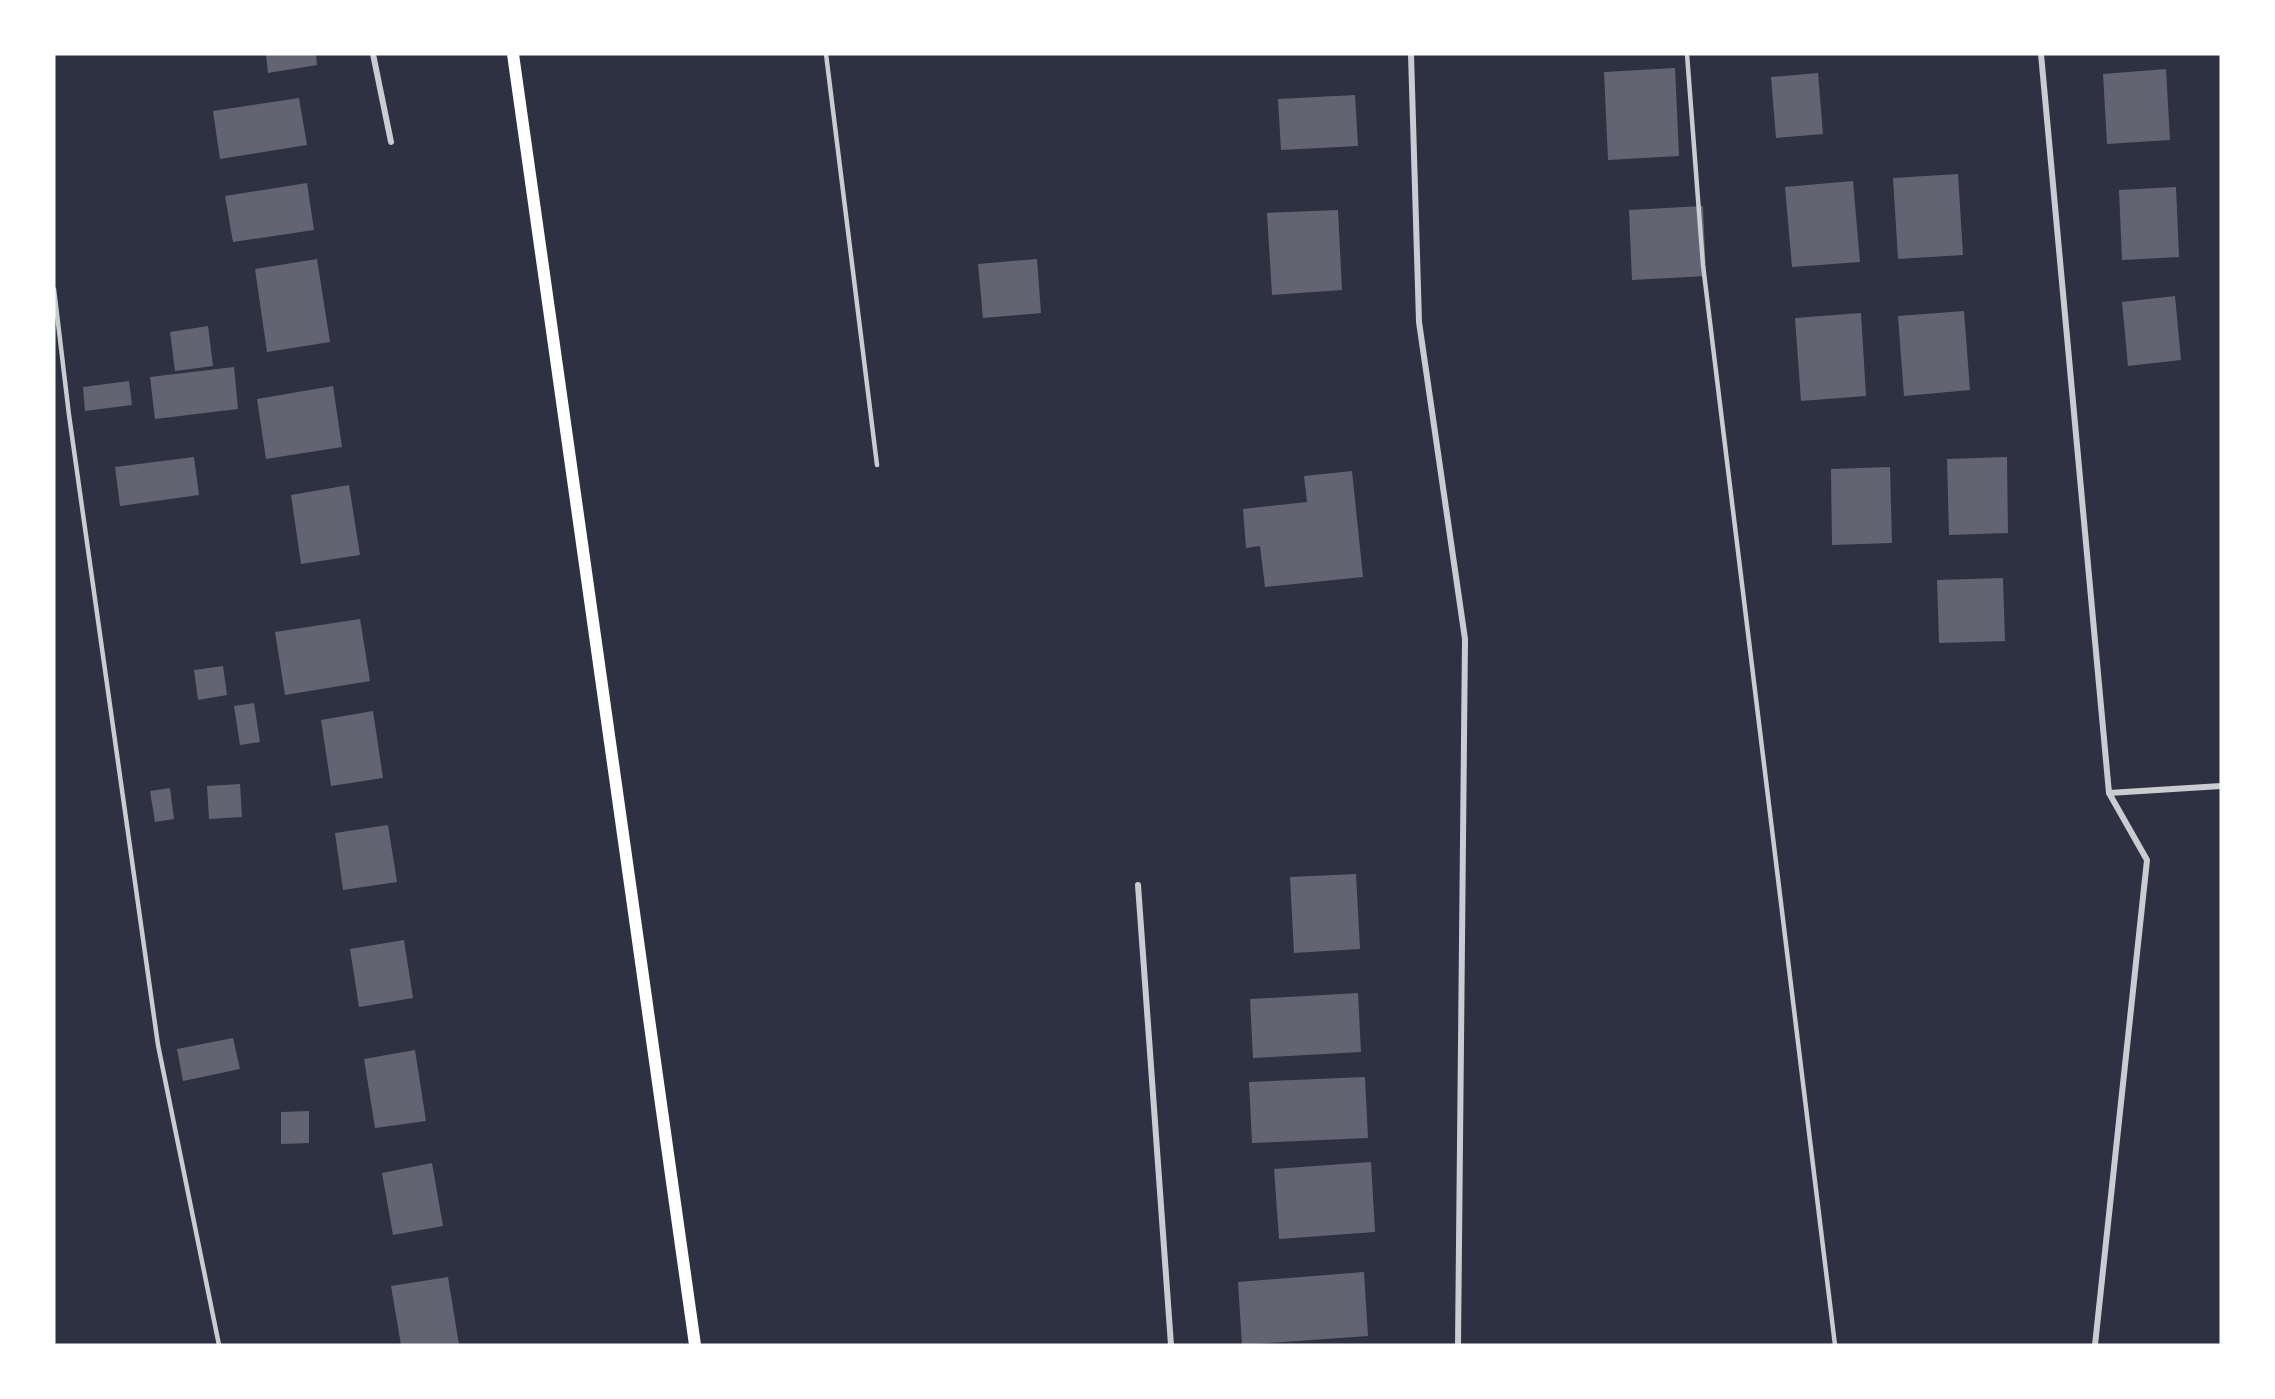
<svg xmlns="http://www.w3.org/2000/svg" width="2275" height="1399" font-family="'PT Sans',sans-serif">
<style>
.building{fill:#626471}
.lines{fill:none;stroke-linecap:round;stroke-linejoin:round}
.service{stroke:#caccd0;stroke-width:4.5}
.minor{stroke:#caccd0;stroke-width:6}
.secondary{stroke:#fff;stroke-width:12}
</style>
<rect width="100%" height="100%" fill="#2d3142"/>
<path class="building" d="M266,54H316L317,65L268,73Z
M1675,68L1679,156L1608,160L1604,72Z
M2166,69L2170,140L2107,144L2103,74Z
M1818,73L1823,134L1776,138L1771,77Z
M1355,95L1358,146L1281,150L1278,99Z
M299,98L307,145L220,159L213,111Z
M1958,174L1963,255L1898,259L1893,178Z
M1853,181L1860,262L1792,267L1785,187Z
M307,183L314,230L233,242L225,196Z
M2176,187L2179,257L2122,260L2119,190Z
M1703,206L1706,276L1632,280L1629,210Z
M1338,210L1342,290L1272,295L1267,213Z
M317,259L330,342L267,352L255,269Z
M1037,259L1041,313L983,318L978,264Z
M2175,296L2181,360L2128,366L2122,302Z
M1964,311L1970,390L1904,396L1898,316Z
M1861,313L1866,396L1801,401L1795,318Z
M208,326L213,366L175,371L170,332Z
M234,367L238,409L155,419L150,377Z
M129,381L132,405L85,411L83,387Z
M333,386L342,447L266,459L257,399Z
M194,457L199,495L120,506L115,467Z
M2007,457L2008,533L1949,535L1947,459Z
M1890,467L1892,543L1832,545L1831,469Z
M1352,471L1363,577L1265,587L1260,546L1246,548L1243,509L1307,502L1304,476Z
M349,485L360,555L301,564L291,495Z
M2003,578L2005,641L1939,643L1937,580Z
M360,619L370,681L285,695L275,632Z
M223,666L227,695L198,700L194,670Z
M254,703L260,742L240,745L234,706Z
M373,711L383,778L331,786L321,720Z
M240,784L242,817L209,819L207,786Z
M170,788L174,819L155,822L150,791Z
M388,825L397,882L343,890L335,833Z
M1356,874L1360,949L1294,953L1290,877Z
M404,940L413,998L359,1007L350,949Z
M1358,993L1361,1052L1253,1058L1250,999Z
M233,1038L240,1069L183,1081L177,1049Z
M415,1050L426,1121L375,1128L364,1059Z
M1365,1077L1368,1138L1252,1143L1249,1082Z
M309,1111V1143L281,1144V1112Z
M1371,1162L1375,1232L1279,1239L1274,1169Z
M432,1163L443,1226L393,1235L382,1173Z
M1364,1272L1368,1336L1242,1345L1238,1282Z
M448,1277L459,1345H401L391,1286Z"/>
<g class="lines">
<path class="service" d="M826,54L877,465
M1687,54L1703,265L1835,1345
M54,289L69,415L158,1045L219,1345"/>
<path class="minor" d="M373,54L391,142
M1411,54L1419,322L1465,639L1458,1345
M2041,54L2109,793L2147,860L2095,1345
M2109,793L2221,786
M1138,885L1171,1345"/>
<path class="secondary" d="M513,54L695,1345"/>
</g>
<rect width="2275" height="1399" fill="none" stroke="#ffffff" stroke-width="111"/>
</svg>
